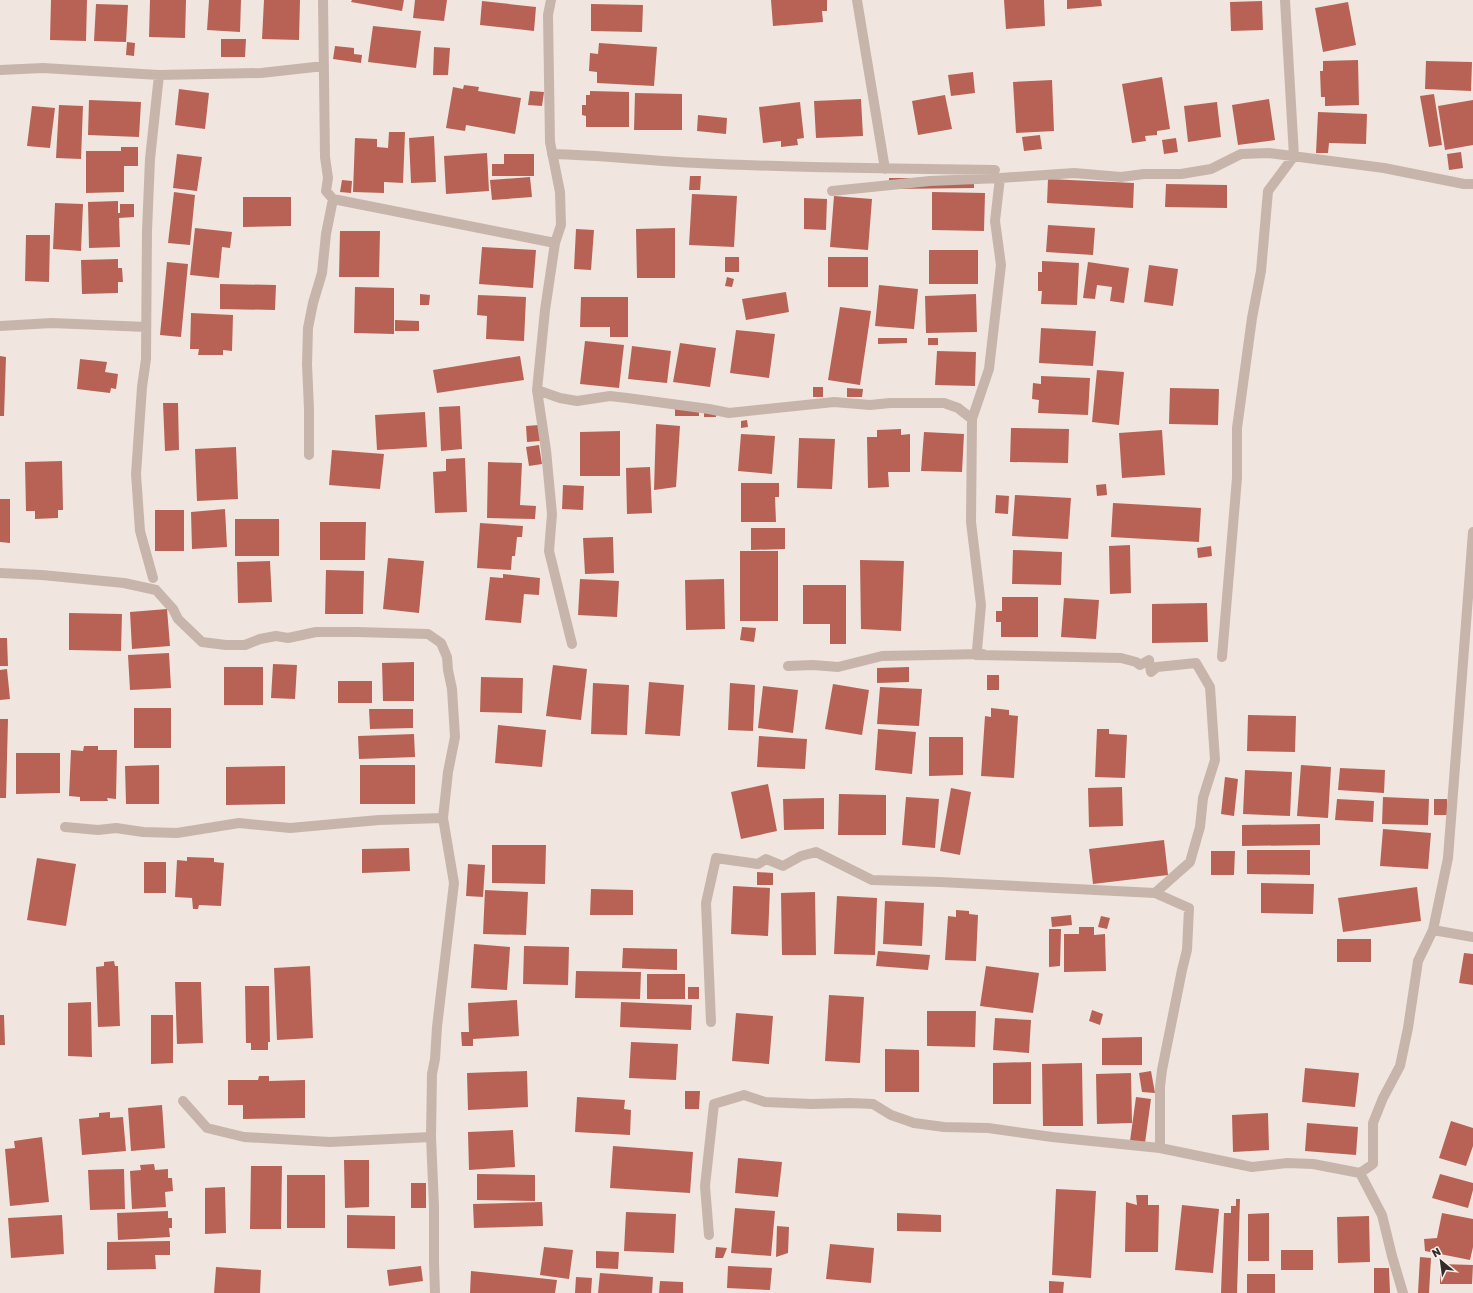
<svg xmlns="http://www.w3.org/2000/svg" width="1473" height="1293" font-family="Rubik,sans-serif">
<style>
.building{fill:#b86255}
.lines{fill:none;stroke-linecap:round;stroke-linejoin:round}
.minor{stroke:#c7b5ac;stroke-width:10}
</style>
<rect width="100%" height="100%" fill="#f0e6df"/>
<path class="building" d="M51,0H87L86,41L50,40Z
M150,0H186L185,38L149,37Z
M209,0H241L240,32L207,30Z
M264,0H300L299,40L262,39Z
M352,0H404L402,11L351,2Z
M415,0H447L444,21L413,18Z
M771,0H827V11H822L823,22L773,26Z
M1004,0H1044L1045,26L1006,29Z
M1067,0H1101L1102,6L1067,9Z
M482,1L536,7L534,31L480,25Z
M1262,1L1263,30L1231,31L1230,2Z
M1348,2L1356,45L1323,52L1315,8Z
M96,4L128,5L126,42L94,41Z
M591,4L643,5L642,32L591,31Z
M373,26L421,31L416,68L368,62Z
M221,39H246L245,57H221Z
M127,42L135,43L134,56L126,55Z
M599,43L657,47L654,86L597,83V72L589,71L590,53L598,54Z
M335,46L354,48V54L362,55L361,63L333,59Z
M434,47L450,48L448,75H433Z
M1358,60L1359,105L1325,106V97H1321L1320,71H1323V61Z
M1426,61L1472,62L1471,91L1425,89Z
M973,72L975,93L951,96L948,75Z
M1162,77L1170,129L1157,131V135L1145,136L1146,141L1132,143L1122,84Z
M1052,80L1054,131L1016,133L1013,82Z
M464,85L479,87L478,91L521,98L515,134L466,125L465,131L446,128L453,87L463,89Z
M179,89L209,93L205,129L175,125Z
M530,91L544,92L542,106L528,105Z
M590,91L629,92V127H586V116L582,115V105H586V95H590Z
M635,93L682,94V130H634Z
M1434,94L1442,145L1429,147L1420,96Z
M945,95L952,129L918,135L912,101Z
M861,99L863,136L816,138L814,101Z
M1269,99L1275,140L1238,145L1232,105Z
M89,100L141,102L139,137L88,135Z
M1473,100V145L1445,150L1438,106Z
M800,102L804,138L797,139L798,145L781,147V141L763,143L759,107Z
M1217,102L1221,137L1188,142L1184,106Z
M59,105L83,106L81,159L56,158Z
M32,106L55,108L50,148L27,146Z
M1318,112L1367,114L1366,144L1329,143L1328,153H1316Z
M698,115L727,118L726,134L697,131Z
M389,132H405L403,183L384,182V193L353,192L355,138L377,139V147L388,148Z
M1040,135L1042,149L1024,151L1022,137Z
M434,136L436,182L411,183L409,138Z
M1176,138L1178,152L1164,154L1162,140Z
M121,147H138V166H124V192L86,193V151H121Z
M1461,152L1463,168L1449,170L1447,154Z
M487,153L489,191L446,194L444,156Z
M177,154L202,157L197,191L173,188Z
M504,154H534V176H492V164H504Z
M690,176H701L700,190H689Z
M530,177L532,197L492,200L490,180Z
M889,178H974V188L889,189Z
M1048,179L1134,183L1133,208L1047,203Z
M342,180L352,181L351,193L340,192Z
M1166,184L1227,185V208L1165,207Z
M174,192L195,195L190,245L168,243Z
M932,192L985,193L984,231L932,230Z
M692,194L737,196L734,247L689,245Z
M834,196L872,199L868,250L830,247Z
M243,197H291V226L243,227Z
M804,198L827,199L826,230L804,229Z
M118,201V213H120V204H134V217L119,218L120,247L89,248L88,202Z
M55,203L83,204L81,251L53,249Z
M1048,225L1095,228L1093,255L1046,252Z
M195,228L232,232L230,248L222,247L219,278L190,275Z
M675,228V278H637L636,229Z
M576,229L594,230L591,270L574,269Z
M340,231H380L379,277H339Z
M26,235H50L49,282L25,281Z
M482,247L536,250L533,288L479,284Z
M929,250H978V284H929Z
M725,257H739V272H725Z
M828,257H868V287H828Z
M118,259V268H122L123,282H118V293L82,294L81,260Z
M1042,261L1079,263L1077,305L1041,304L1042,291H1038V272H1042Z
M167,262L188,264L181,337L160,335Z
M1088,262L1129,268L1124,303L1110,301L1112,287L1097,285L1095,299L1083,298Z
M1149,265L1178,269L1173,306L1144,302Z
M727,277L734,279L732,287L725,286Z
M220,284L276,285L275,310L220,309Z
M879,285L918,289L914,329L875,326Z
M355,287L394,288V334L354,333Z
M786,292L789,312L746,320L742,299Z
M420,294L430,295L429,305H420Z
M976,294L977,332L926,333L925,296Z
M478,295L526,297L524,341L486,339L487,316L477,315Z
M581,297H628V337H610V327H580Z
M840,307L871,311L860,385L828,380Z
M191,313L233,315L232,351L223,350V355H198L199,349H190Z
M395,320L419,321V331H395Z
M1041,328L1096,331L1093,366L1039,363Z
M736,330L775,334L769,378L730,373Z
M878,338H907V343L878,344Z
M928,338H938V345H928Z
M585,341L624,345L619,388L580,384Z
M680,343L716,348L710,387L673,382Z
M632,346L671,351L667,383L628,379Z
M937,351L976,352L975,386L935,385Z
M0,356L6,357L4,416H0Z
M520,356L524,380L437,393L433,370Z
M80,359L107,362L105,372L118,374L116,389L111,388L110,393L77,389Z
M1097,370L1124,372L1119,425L1092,422Z
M1041,376L1090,378L1088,415L1038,413L1039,400L1032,399L1033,383L1041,384Z
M813,387H823V397H813Z
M847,388L863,389L862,397H847Z
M1170,388L1219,389L1218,425L1169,424Z
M163,403H178L179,450L165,451Z
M460,406L462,449L441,451L439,407Z
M675,408H699V416H675Z
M425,412L427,447L377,450L375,415Z
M704,413H716V417H704Z
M747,420L748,427L741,428V421Z
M656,424L680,426L676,487L654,490Z
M539,425L540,441L527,442L526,426Z
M1011,428L1069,429L1068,463L1010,462Z
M901,429V435L910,434V472H888L889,487L868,488L867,437H877V430Z
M1162,430L1165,475L1122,478L1119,433Z
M620,431V476H580V432Z
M924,432L964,434L962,472L921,471Z
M741,434L775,436L772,474L738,471Z
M799,438L835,439L832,489L797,488Z
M539,445L542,464L529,466L526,447Z
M236,447L238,499L197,501L195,449Z
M332,450L384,454L380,489L329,485Z
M465,458L467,512L435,513L433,472L446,471V459Z
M62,461L63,510H58V518L35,519V511H26L25,462Z
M488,462L522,463L520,505L536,506L535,519L487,518Z
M650,467L652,513L627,514L626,468Z
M741,483H779V497H775L776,522H741Z
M1106,484L1107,495L1097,496L1096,485Z
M563,485L584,486L583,510L562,509Z
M996,495L1009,496L1008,514L995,513Z
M1015,495L1071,498L1068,539L1012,536Z
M0,499H10V543L0,542Z
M1113,503L1201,508L1199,542L1111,537Z
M225,509L227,547L192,549L191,512Z
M155,510H184V551H155Z
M235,519H279V556H235Z
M320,522H366L365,560H320Z
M480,523L523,526L522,537H517L515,556H512L511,570L477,568Z
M751,528H785V549L751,550Z
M613,537L614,573L585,574L583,538Z
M1130,545L1131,593L1110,594L1109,546Z
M1211,546L1212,556L1198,558L1197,548Z
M1013,550L1062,552L1061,585L1012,584Z
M740,551H778V621H740Z
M388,558L424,561L419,613L383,609Z
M860,560L904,561L901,631L861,629Z
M270,561L272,602L238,603L237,562Z
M326,570L364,571L363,614H325Z
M503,574L540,578L539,595L524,594L521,623L485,620L490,577L503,578Z
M580,579L619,581L617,617L578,615Z
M724,579L725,629L686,630L685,580Z
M803,585H846V644H830V624H803Z
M1002,597H1038V637H1001V622H996V611H1002Z
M1064,598L1099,600L1096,639L1061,637Z
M1207,603L1208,642L1152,643V604Z
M167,609L170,646L132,649L130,612Z
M69,613L122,614L121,651L69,650Z
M742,627L756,628L754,642L740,640Z
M0,638H7L8,666H0Z
M169,653L171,688L130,690L128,655Z
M414,662V701H383L382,663Z
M273,664L297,665L295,699L271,698Z
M553,665L587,669L581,720L546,716Z
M224,667H263V705H224Z
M909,667V682L877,683V668Z
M7,669L10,699L0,700V670Z
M987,675H999V690H987Z
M481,677L523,678L522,713L480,712Z
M338,681H372V703H338Z
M649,682L684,685L680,736L645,734Z
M593,683L629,685L627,735L591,734Z
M730,683L755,685L753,731L728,730Z
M833,684L869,690L862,735L825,729Z
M763,686L798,690L793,733L758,728Z
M880,687L922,689L919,726L877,724Z
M134,708H171V748H134Z
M991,708L1009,710V715L1018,716L1014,778L981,776L985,716L991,717Z
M369,709H413V728L370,729Z
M1248,715L1296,716L1295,752L1247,751Z
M0,719H8L6,798H0Z
M498,725L546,730L542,767L495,763Z
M878,729L916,732L912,774L875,770Z
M1097,729H1109V734L1127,735L1125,778L1095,777Z
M414,734L415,757L359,759L358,736Z
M759,736L807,739L805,769L757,767Z
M929,737H963V775L929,776Z
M84,746H98V750H117L116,799L107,798L108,801H80V797L69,796L71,750L83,751Z
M16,753H60V793L16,794Z
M159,765V804H126L125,766Z
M360,765H415V804H360Z
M1301,765L1331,767L1328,818L1297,816Z
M285,766V804L226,805V767Z
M1340,768L1385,770L1384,793L1338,790Z
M1245,770L1292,772L1290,816L1243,814Z
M1225,777L1238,779L1234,816L1221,814Z
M768,784L777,831L741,839L731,792Z
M1122,787L1123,826L1089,827L1088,788Z
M951,788L971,792L960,855L940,851Z
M839,794L886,795V835H838Z
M906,797L939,799L935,848L902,845Z
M1383,797L1429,799L1428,825L1382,824Z
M824,798V829L784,830L783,799Z
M1337,799L1374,801L1373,822L1335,820Z
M1434,799H1447L1448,815H1434Z
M1320,824V845L1242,846V825Z
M1383,829L1431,833L1428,869L1380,866Z
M1164,840L1168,875L1093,884L1089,849Z
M492,845H546L545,884L492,883Z
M409,848L410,871L362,873V849Z
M1247,850H1310V875L1247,874Z
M1211,851H1235L1234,875H1211Z
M187,857L214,858V862L224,863L221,906L199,905L198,909H193L192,898L175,897L177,860L187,861Z
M37,858L76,864L66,926L27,920Z
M144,862H166V893H144Z
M468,864L485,865L483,897L466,896Z
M757,872L773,873V885H757Z
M1261,883L1314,884L1313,914L1261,913Z
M733,886L770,888L768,936L731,934Z
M1417,887L1421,921L1343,932L1338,898Z
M591,889L633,890V915H590Z
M485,890L528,892L526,935L483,934Z
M815,892L816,955H782L781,893Z
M837,896L877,898L875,955L834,954Z
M885,901L924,903L922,946L883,944Z
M956,910L969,911V914L978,915L976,961L945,960L948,916L956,917Z
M1071,915L1072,925L1052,927L1051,917Z
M1101,916L1110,918L1107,929L1098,927Z
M1079,927H1094V935L1105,934L1106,971L1064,972V934H1079Z
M1049,929H1061L1060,966L1049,967Z
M1337,939H1371V962H1337Z
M474,944L510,947L507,990L471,988Z
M524,946L569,947L568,985L523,984Z
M623,948L677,949V970L622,968Z
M878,951L930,955L928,970L876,966Z
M1464,953L1473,954V985L1459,983Z
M114,961L115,966H118L120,1026L98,1027L96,967L104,966V962Z
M310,966L313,1038L277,1040L274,968Z
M986,966L1039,973L1033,1013L980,1006Z
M576,971L641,972L640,999L575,998Z
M647,974H685V999H647Z
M175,982H201L203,1043L177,1044Z
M245,986H269L270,1042H268V1050H251V1043H246Z
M688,987H699V999H688Z
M829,995L864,997L860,1063L825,1061Z
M517,1000L519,1036L473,1039V1046H462L461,1032H469L468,1003Z
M91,1002L92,1057L68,1056V1003Z
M621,1002L692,1005L691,1030L620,1027Z
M1092,1010L1103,1014L1100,1025L1089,1021Z
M927,1011H976L975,1047L927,1046Z
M736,1013L773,1016L769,1064L732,1061Z
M0,1015H4L5,1045H0Z
M151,1015H173V1063L151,1064Z
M995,1018L1031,1020L1029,1053L993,1050Z
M1142,1037V1065H1102V1038Z
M631,1042L678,1044L676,1080L629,1078Z
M885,1049L919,1050V1092H885Z
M1031,1062V1104H993V1063Z
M1082,1063L1083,1126H1043L1042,1064Z
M1305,1068L1359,1073L1355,1107L1302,1102Z
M527,1071L528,1107L468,1110L467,1073Z
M1151,1071L1155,1093L1142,1092L1139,1073Z
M1131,1073L1132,1123L1097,1124L1096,1074Z
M259,1076H269V1081L305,1080V1118L243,1119V1105H228V1080H258Z
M685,1091H700L699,1109H685Z
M577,1097L625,1100L624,1109L631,1110L630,1135L575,1132Z
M1136,1097L1151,1099L1145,1143L1130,1141Z
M162,1105L165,1148L131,1151L128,1108Z
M110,1112V1118L123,1117L126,1151L82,1155L79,1119L99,1117V1113Z
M1268,1113L1269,1150L1233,1152L1232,1115Z
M1451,1121L1473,1128V1146L1466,1166L1439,1158Z
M1307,1123L1358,1127L1356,1155L1305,1151Z
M513,1130L515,1167L469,1170L468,1132Z
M42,1137L49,1202L10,1206L5,1149L15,1148L14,1141Z
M613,1146L693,1152L690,1193L610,1188Z
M738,1158L782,1162L778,1197L735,1193Z
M344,1160H369V1207L345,1208Z
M154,1164L155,1170L168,1169V1178H172L173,1191L165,1192L166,1207L132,1209L130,1171L141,1170L140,1165Z
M251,1166H282L281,1229H250Z
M124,1169L125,1209L90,1210L88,1170Z
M477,1174L535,1175V1201L477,1200Z
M1440,1174L1473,1183V1190L1468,1208L1432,1198Z
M287,1175H325V1228H287Z
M411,1183H426V1208H411Z
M225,1187L226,1233L205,1234V1188Z
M1056,1189L1096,1191L1091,1278L1052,1275Z
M1136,1195H1148V1205H1159L1158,1252H1125L1126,1202L1137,1205Z
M1236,1199H1240L1237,1293H1221L1224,1213H1231V1206H1236Z
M542,1202L543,1226L474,1228L473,1204Z
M1182,1205L1219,1209L1213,1273L1175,1270Z
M735,1208L775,1211L771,1256L731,1253Z
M168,1211V1218H172V1228H169L170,1237L118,1240L117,1213Z
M626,1212L676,1214L674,1253L624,1251Z
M897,1213L941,1215V1232L897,1231Z
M1269,1213V1261H1248V1214Z
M1442,1213L1473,1219V1247L1470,1260L1425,1251L1424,1239L1437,1238Z
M62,1215L64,1254L11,1258L8,1218Z
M347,1215L395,1216V1249L347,1248Z
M1369,1216L1370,1262L1338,1263L1337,1217Z
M777,1226L789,1227L788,1253L776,1257Z
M170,1241V1255H155L156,1269L107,1270V1242Z
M830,1244L874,1248L871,1283L826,1279Z
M544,1247L573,1250L569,1279L540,1275Z
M716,1247L727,1248L723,1258H715Z
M1281,1250H1313V1270H1281Z
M596,1251L619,1252L618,1269L596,1268Z
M1420,1257L1431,1258L1429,1293H1418Z
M1440,1264L1473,1265L1472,1284H1440Z
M421,1266L423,1281L389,1286L387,1270Z
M728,1266L772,1268L770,1290L727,1288Z
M216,1267L261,1270L260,1293H214Z
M1374,1268H1389L1390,1293H1374Z
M471,1271L557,1280L555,1293H470Z
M600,1273L653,1277L652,1293H598Z
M1247,1274H1275V1293H1247Z
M576,1277L592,1278L591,1293H575Z
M660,1281L683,1282V1293H659Z
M1049,1281L1064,1282L1063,1293H1049Z"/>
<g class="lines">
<path class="minor" d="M323,0L325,157L328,178L326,191L333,199L555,243
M551,0L548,15L550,142L560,192L561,225L555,243L545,310L537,390L546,450L552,514L549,551L572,644
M857,0L885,169
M0,70L43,68L159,75L261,73L324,66
M552,154C601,155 649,161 698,163C797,168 896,169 995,170
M832,191L930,181L1000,178L1074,173L1121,177L1144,174H1181L1211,169L1241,154L1269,153L1384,168L1464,184H1473
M0,326L52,323L146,327
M537,390L560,398L577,401L610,396L627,398L709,409L729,413L834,402L870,405L890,403H944L958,408L972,419
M309,455V409L307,364L308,328L313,303L322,273L326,234L333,199
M0,573L42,575L124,583L156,590L173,609L178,619L202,642L226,645H245L260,639L276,636L288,638L316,632H357L428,634L441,643L447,657L448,670L452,689L455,737L448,772L443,818L454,883L437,1027L435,1059L432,1074L431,1137L434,1206V1263L435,1293
M153,578L140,531L136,474L142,387L146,359L147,231L150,159L159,75
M976,655L1121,658L1136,662L1140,665L1149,660L1151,672L1157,667L1196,663L1210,687L1215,760L1203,798L1200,827L1190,862L1155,893L1189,908L1187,950L1182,970L1162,1070L1160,1087V1148
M976,655L977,650L981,605L971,522L972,419L989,369L1001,265L995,221L1000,178
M1222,657L1237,478V428L1252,318L1261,271L1268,191L1294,156L1285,0
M788,666L813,665L838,667L882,656L983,654
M65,827L98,830L116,828L143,832L177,833L239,823L290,828L379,820L443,818
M1433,930L1473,937
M711,1022L706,903L716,858L758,864L766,859L783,866L801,856L816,852L872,880L940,882L1155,893
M183,1101L207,1128L244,1137L330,1142L431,1137
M1360,1173L1382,1215L1392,1256L1403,1293
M709,1235L705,1186L714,1104L744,1095L765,1102L812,1104L850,1103L873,1104L891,1115L914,1123L944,1127L988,1128L1052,1137L1160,1148L1252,1167L1287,1163L1313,1164L1360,1173L1373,1164V1123L1383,1098L1400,1066L1408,1028L1418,961L1433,930L1448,858L1473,532"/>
</g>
<g transform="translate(1441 1261) rotate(331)" stroke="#f8f0eb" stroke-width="3" paint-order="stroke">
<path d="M0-3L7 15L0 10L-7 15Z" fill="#352c2a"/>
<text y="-6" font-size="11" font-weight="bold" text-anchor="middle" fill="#352c2a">N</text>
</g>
</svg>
